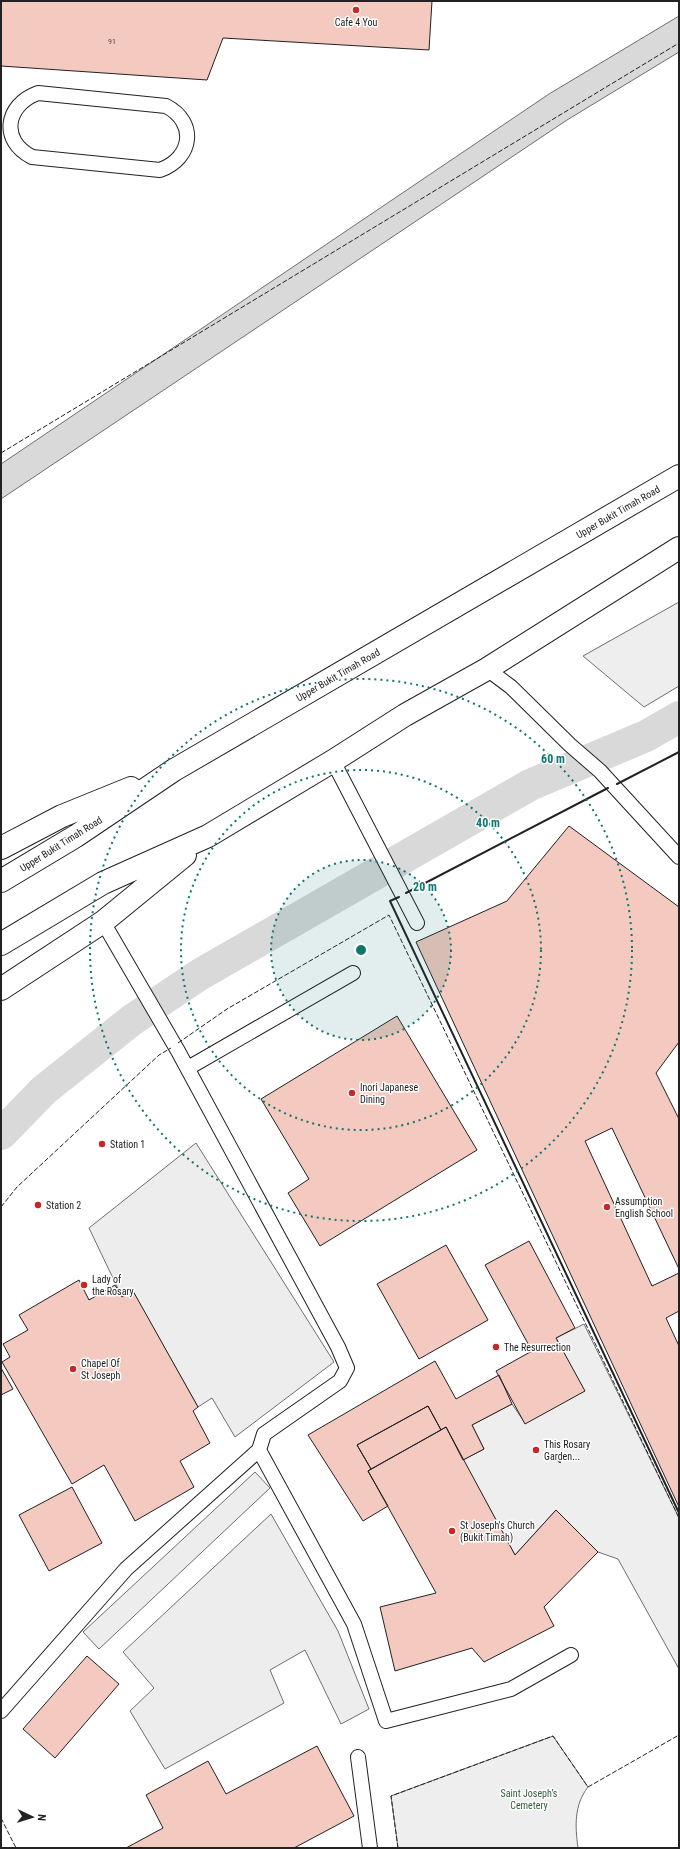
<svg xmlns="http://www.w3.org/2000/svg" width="680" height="1849" font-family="'Roboto Condensed',sans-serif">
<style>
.green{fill:#eee;stroke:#6f6f6f}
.parking{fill:#ededed;stroke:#6f6f6f}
.water{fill:#d9d9d9;stroke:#6f6f6f}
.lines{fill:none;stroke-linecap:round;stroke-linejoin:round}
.canal{stroke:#d9d9d9;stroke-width:32}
.building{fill:#f3c9c0;stroke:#222}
.lane-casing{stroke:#222;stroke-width:16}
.highway-casing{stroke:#222;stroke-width:24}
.lane{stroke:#fff;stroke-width:14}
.highway{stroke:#fff;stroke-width:22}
.fence{stroke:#222;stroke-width:1;stroke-dasharray:5 2;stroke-linecap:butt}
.wall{stroke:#222;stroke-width:2}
.ring{fill:none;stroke:#0f766e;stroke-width:2;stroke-dasharray:2 4}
.poi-dot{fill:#c62828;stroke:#fff;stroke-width:1.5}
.labels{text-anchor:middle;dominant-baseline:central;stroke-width:3;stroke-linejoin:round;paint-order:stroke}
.number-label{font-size:8px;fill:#564c4a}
.poi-label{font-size:10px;fill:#222;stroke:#fff;text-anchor:start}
.street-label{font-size:10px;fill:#222;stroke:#fff}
.park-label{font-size:10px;fill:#2f5e38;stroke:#fff}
.centre{fill:#0f766e;stroke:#fff;stroke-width:2}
.ring-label{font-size:12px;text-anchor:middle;font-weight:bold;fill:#0f766e;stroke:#fff;stroke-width:3;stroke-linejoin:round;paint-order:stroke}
</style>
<rect width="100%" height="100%" fill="#fff"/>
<path class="green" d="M679,602V686L644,707L583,656Z
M584,1324L679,1518V1669L618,1559L598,1552L556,1510L515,1555L463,1460L484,1449L472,1425L512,1404L525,1423L584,1391L556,1338Z
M553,1736L588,1787C574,1805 575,1826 578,1848H398L391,1796Z"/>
<path class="parking" d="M196,1143L334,1362L235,1437L212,1398L198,1407L133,1292L122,1297L89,1228Z
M255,1472L270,1488L99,1649L83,1632Z
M271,1514L338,1631L369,1709L341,1724L305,1650L270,1670L284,1703L165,1769L130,1711L154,1688L123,1652Z"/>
<path class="water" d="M679,16V52L567,120L1,499V464L549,94Z"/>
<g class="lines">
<path class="canal" d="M1,1134L44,1090L132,1020L199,975L530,785L646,736L679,717"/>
</g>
<path class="building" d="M1,1H432L429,50L223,38L207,80L1,66Z
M569,826L679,907V1042L656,1073L679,1119V1269L612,1128L585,1141L652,1286L679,1273V1311L666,1318L679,1346V1507L416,942L507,901Z
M397,1016L477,1150L320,1246L288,1193L309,1179L261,1099Z
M529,1241L575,1328L556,1338L585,1391L525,1424L496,1371L532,1351L485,1265Z
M446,1245L488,1320L419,1359L377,1284Z
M79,1280L89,1300L115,1285L122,1297L133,1291L198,1407L193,1411L210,1443L180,1461L194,1487L135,1521L104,1465L72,1484L2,1362L10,1357L3,1344L28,1330L19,1315Z
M435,1361L456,1399L499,1375L512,1404L472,1425L484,1449L463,1460L446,1427L441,1430L428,1406L357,1445L371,1469L368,1471L388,1506L363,1521L308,1435Z
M1,1368L13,1389L1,1395Z
M428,1406L441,1430L371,1469L357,1445Z
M446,1427L515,1555L556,1510L598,1552L544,1607L554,1626L484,1662L472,1648L395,1671L380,1607L436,1593L368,1471Z
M72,1487L102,1543L49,1571L19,1515Z
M87,1656L119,1684L55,1758L23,1729Z
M317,1746L354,1816L294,1848H126L163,1828L146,1795L208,1761L226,1794Z"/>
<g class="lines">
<g class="lane-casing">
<path id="lane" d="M38,93L166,106C197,122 193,158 160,170L32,157C0,141 5,105 38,93Z
M487,669L511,687L570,745L600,771L679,857
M333,761L417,923
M188,1068L353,973
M259,1450L354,1624L386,1721L511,1689L571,1655
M1,1711L126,1569L259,1450L264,1434L340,1381L347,1368L338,1347L178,1051L103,922
M358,1757L370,1848"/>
</g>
<g class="highway-casing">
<path id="highway" d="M1,848L62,816L131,788
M1,881L76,836L174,770L679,476
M1,944L103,883L208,836L333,761L405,715L487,669L679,548
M1,989L103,922L185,855"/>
</g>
<use href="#lane" class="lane"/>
<use href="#highway" class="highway"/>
<path class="fence" d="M1,453L679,43
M178,1043L227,1009L389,915L679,1518
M1,1207L17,1187L159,1055L171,1048
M1,1818L16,1848
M398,1848L391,1796L553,1736L588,1787L679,1735"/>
<path class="wall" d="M617,784L679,752
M406,893L608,788
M399,897L390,901L679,1513
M554,1456L560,1462"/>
</g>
<circle cx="361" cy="950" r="90" fill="#0f766e" fill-opacity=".12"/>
<g class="ring">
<circle cx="361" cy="950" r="90"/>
<circle cx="361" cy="950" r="180"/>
<circle cx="361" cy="950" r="271"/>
</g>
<g class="poi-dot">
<circle cx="356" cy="10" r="4"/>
<circle cx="352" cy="1093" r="4"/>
<circle cx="102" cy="1144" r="4"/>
<circle cx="38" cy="1205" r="4"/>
<circle cx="607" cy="1207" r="4"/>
<circle cx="84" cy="1285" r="4"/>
<circle cx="496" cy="1347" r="4"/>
<circle cx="73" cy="1369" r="4"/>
<circle cx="536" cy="1450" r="4"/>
<circle cx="452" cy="1531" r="4"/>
</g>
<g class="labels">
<g class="number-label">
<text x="112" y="41">91</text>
</g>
<g class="poi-label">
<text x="356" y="22" text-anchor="middle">Cafe 4 You</text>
<text x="360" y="1087">Inori Japanese<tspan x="360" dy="12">Dining</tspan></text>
<text x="110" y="1144">Station 1</text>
<text x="615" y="1201">Assumption<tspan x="615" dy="12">English School</tspan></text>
<text x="46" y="1205">Station 2</text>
<text x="92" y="1279">Lady of<tspan x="92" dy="12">the Rosary</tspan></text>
<text x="504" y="1347">The Resurrection</text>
<text x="81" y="1363">Chapel Of<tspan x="81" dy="12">St Joseph</tspan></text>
<text x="544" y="1444">This Rosary<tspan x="544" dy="12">Garden...</tspan></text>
<text x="460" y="1525">St Joseph's Church<tspan x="460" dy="12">(Bukit Timah)</tspan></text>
</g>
<g class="street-label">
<text transform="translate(618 512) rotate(-30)">Upper Bukit Timah Road</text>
<text transform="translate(338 675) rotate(-30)">Upper Bukit Timah Road</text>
<text transform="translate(61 844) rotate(-32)">Upper Bukit Timah Road</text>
</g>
<g class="park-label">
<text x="529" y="1793">Saint Joseph’s<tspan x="529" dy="12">Cemetery</tspan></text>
</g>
</g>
<circle cx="361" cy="950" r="6" class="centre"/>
<g class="ring-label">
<text x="553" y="763">60 m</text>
<text x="488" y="827">40 m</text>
<text x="425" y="891">20 m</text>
</g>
<rect width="680" height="1849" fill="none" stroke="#222222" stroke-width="4"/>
<g transform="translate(32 1817) rotate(94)" stroke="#ffffff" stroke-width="3" paint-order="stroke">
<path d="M0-3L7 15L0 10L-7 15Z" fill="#222222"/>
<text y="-6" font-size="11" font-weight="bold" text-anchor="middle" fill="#222222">N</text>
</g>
</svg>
